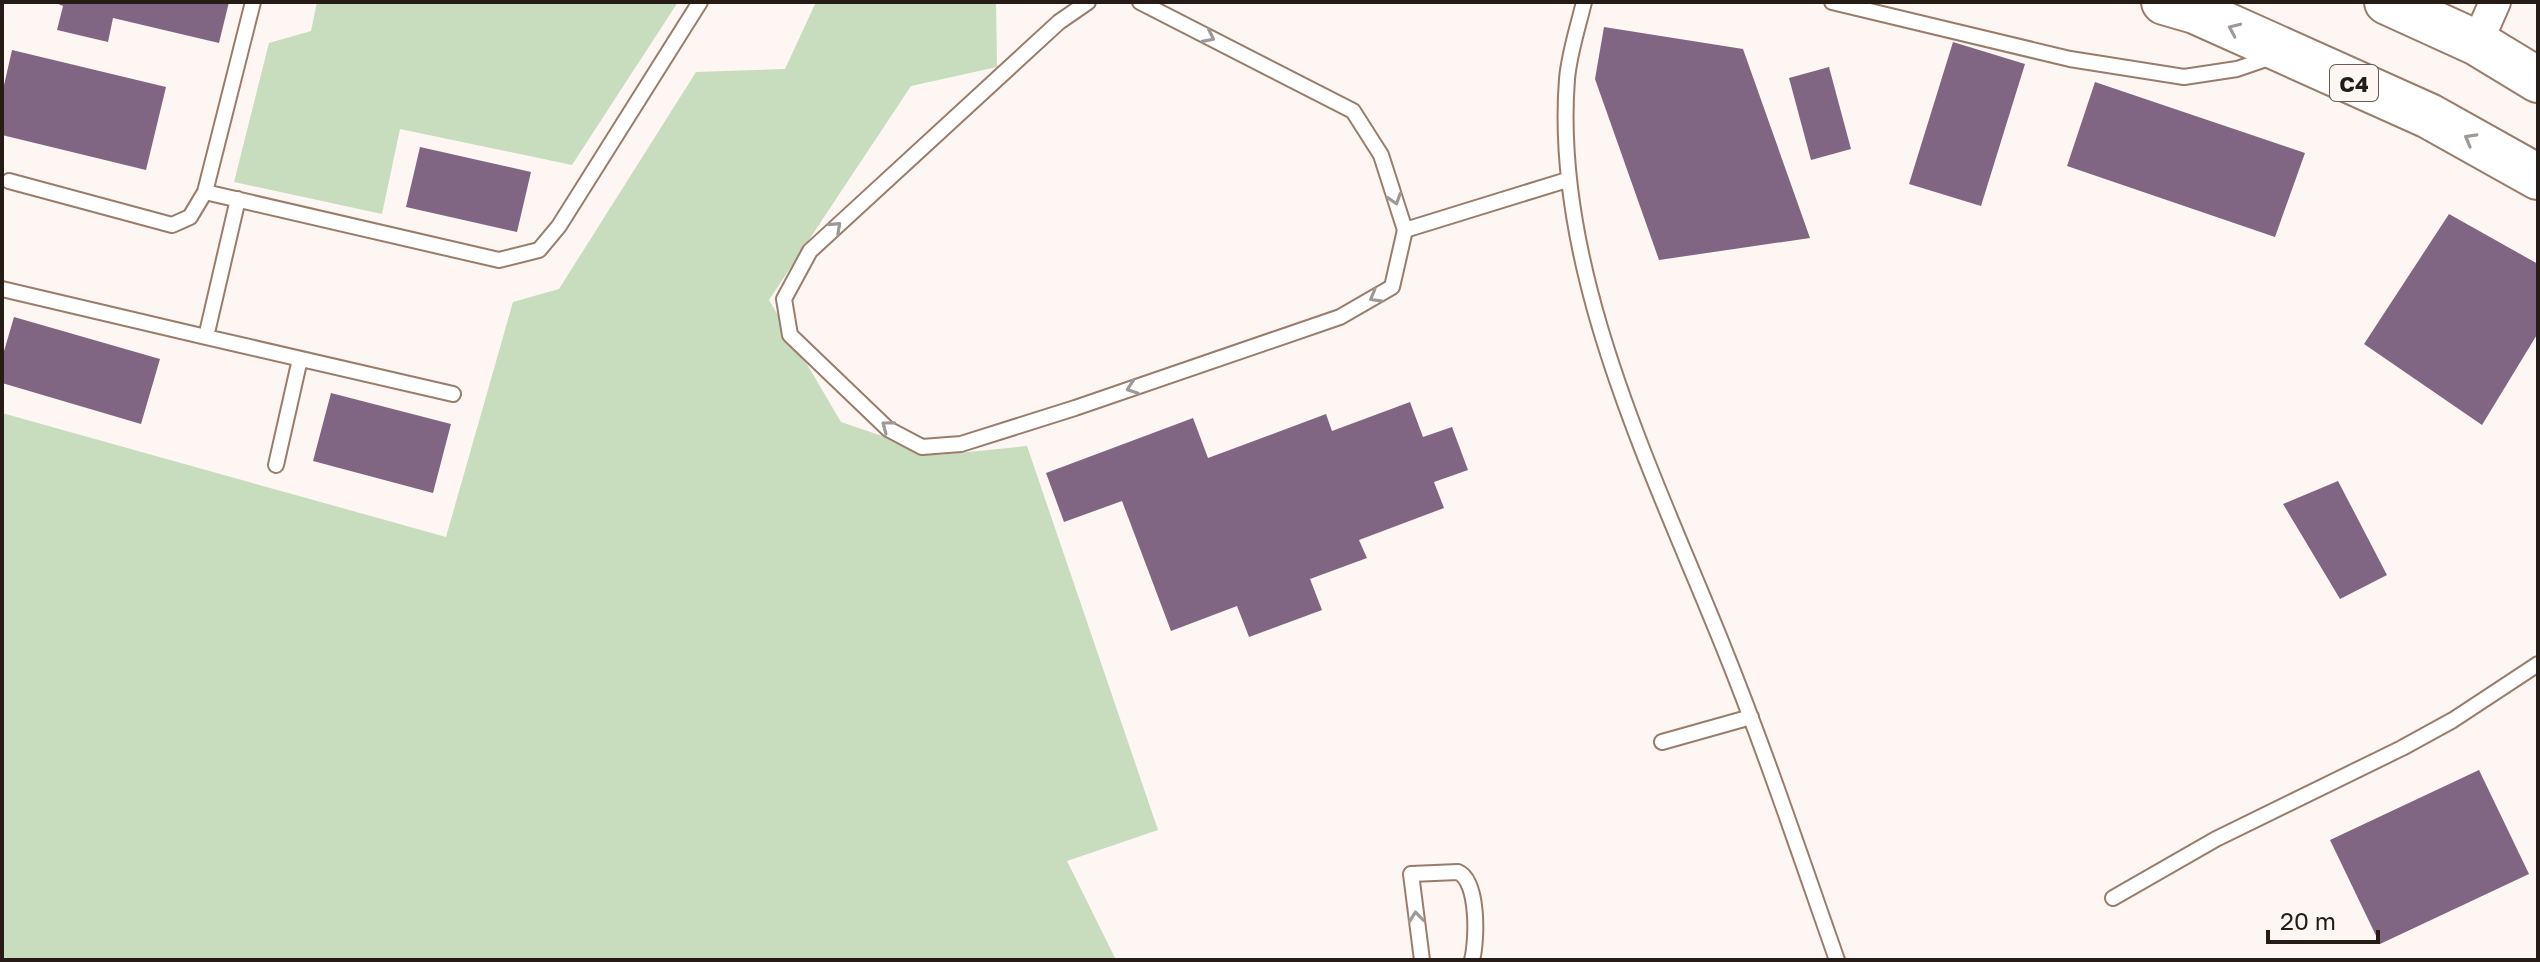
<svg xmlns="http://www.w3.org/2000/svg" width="2540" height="962" font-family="'Golos Text',sans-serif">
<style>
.green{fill:#c8dcbe}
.building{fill:#816683}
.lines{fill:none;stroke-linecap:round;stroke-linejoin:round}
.lane-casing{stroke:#9a7c6b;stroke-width:18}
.street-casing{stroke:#9a7c6b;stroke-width:34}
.primary-casing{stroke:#9a7c6b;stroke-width:48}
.lane{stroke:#fff;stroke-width:14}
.street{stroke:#fff;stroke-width:30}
.primary{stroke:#fff;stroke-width:44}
.oneway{stroke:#9e9896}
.labels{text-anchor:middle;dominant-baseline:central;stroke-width:7;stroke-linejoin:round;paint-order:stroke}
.shield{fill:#fdf6f2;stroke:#675d57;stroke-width:2}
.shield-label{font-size:22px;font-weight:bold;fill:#271b15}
</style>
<rect width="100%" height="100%" fill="#fdf6f2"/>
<path class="green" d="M317,2H678L572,165L400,129L382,214L234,182L269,43L311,31Z
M816,2H996L997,67L911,86L769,300L841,422L938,455L1027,446L1158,830L1067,861L1116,960H2V413L446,537L513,302L559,289L696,72L785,69Z"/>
<path class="building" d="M53,2H229L219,43L113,18L108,42L57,30L63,6Z
M1604,27L1743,49L1810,238L1659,260L1595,79Z
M1953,42L2025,64L1981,206L1909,184Z
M12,50L166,87L146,170L2,135V94Z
M1829,67L1851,149L1811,160L1789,78Z
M2095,82L2305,153L2275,237L2067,166Z
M420,147L531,172L517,232L406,207Z
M2449,214L2538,264V333L2482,425L2364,344Z
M14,317L160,359L141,424L2,383V358Z
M331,393L451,424L433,493L313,461Z
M1410,402L1423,437L1452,427L1468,470L1434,482L1444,508L1359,540L1367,558L1310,579L1322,610L1249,637L1237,606L1171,631L1122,501L1064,522L1046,473L1193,418L1208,458L1326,414L1332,431Z
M2338,481L2387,575L2340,599L2283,504Z
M2479,770L2529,874L2380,944L2330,840Z"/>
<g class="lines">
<g class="lane-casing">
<path id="lane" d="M1088,2L1059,22L810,251L784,299L790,335L888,429L922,447L961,444L1075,408L1340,317L1392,287L1405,230L1381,155L1353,111L1140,2
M1584,2C1578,27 1569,54 1567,79C1552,270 1653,472 1723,646C1765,750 1800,855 1837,960
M1832,2L2070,59L2184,77L2237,69L2272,57
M9,181L172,225L190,217L205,192L253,2
M205,192L499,260L539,250L559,226L700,2
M238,199L206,337L453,394
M1405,230L1567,180
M2,289L206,337
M276,465L300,359
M1662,742L1751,717
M2113,898L2216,839L2402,748L2453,720L2538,664
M1422,960L1411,874L1458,872C1479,881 1477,941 1472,960"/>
</g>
<g class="street-casing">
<path id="street" d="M2477,43L2495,2"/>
</g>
<g class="primary-casing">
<path id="primary" d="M2164,2L2195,11L2429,116L2538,177
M2387,2L2477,43L2538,80"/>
</g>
<use href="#lane" class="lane"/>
<use href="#street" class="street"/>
<use href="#primary" class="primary"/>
</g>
<defs><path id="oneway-chevron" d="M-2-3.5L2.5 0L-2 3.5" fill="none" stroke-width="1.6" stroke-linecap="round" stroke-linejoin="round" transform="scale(2)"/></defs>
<g class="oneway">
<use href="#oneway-chevron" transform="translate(2234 29) rotate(-156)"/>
<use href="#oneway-chevron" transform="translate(1209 37) rotate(27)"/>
<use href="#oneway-chevron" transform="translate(2470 139) rotate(-151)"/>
<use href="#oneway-chevron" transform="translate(1395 199) rotate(72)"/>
<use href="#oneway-chevron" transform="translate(836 227) rotate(-43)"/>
<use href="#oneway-chevron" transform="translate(1375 297) rotate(150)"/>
<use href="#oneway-chevron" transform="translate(1132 388) rotate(161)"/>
<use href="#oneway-chevron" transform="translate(887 426) rotate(-143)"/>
<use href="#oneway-chevron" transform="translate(1416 917) rotate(-96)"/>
</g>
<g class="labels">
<rect class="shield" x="2330" y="65" width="48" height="36" rx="6"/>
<g class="shield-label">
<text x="2354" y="83">C4</text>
</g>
</g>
<rect width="2540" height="962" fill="none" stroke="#271b15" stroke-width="8"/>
<path d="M2268 930v12h110v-12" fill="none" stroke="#271b15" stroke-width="4"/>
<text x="2280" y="930" font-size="24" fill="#271b15" stroke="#fdf6f2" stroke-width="6" paint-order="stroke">20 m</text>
</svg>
